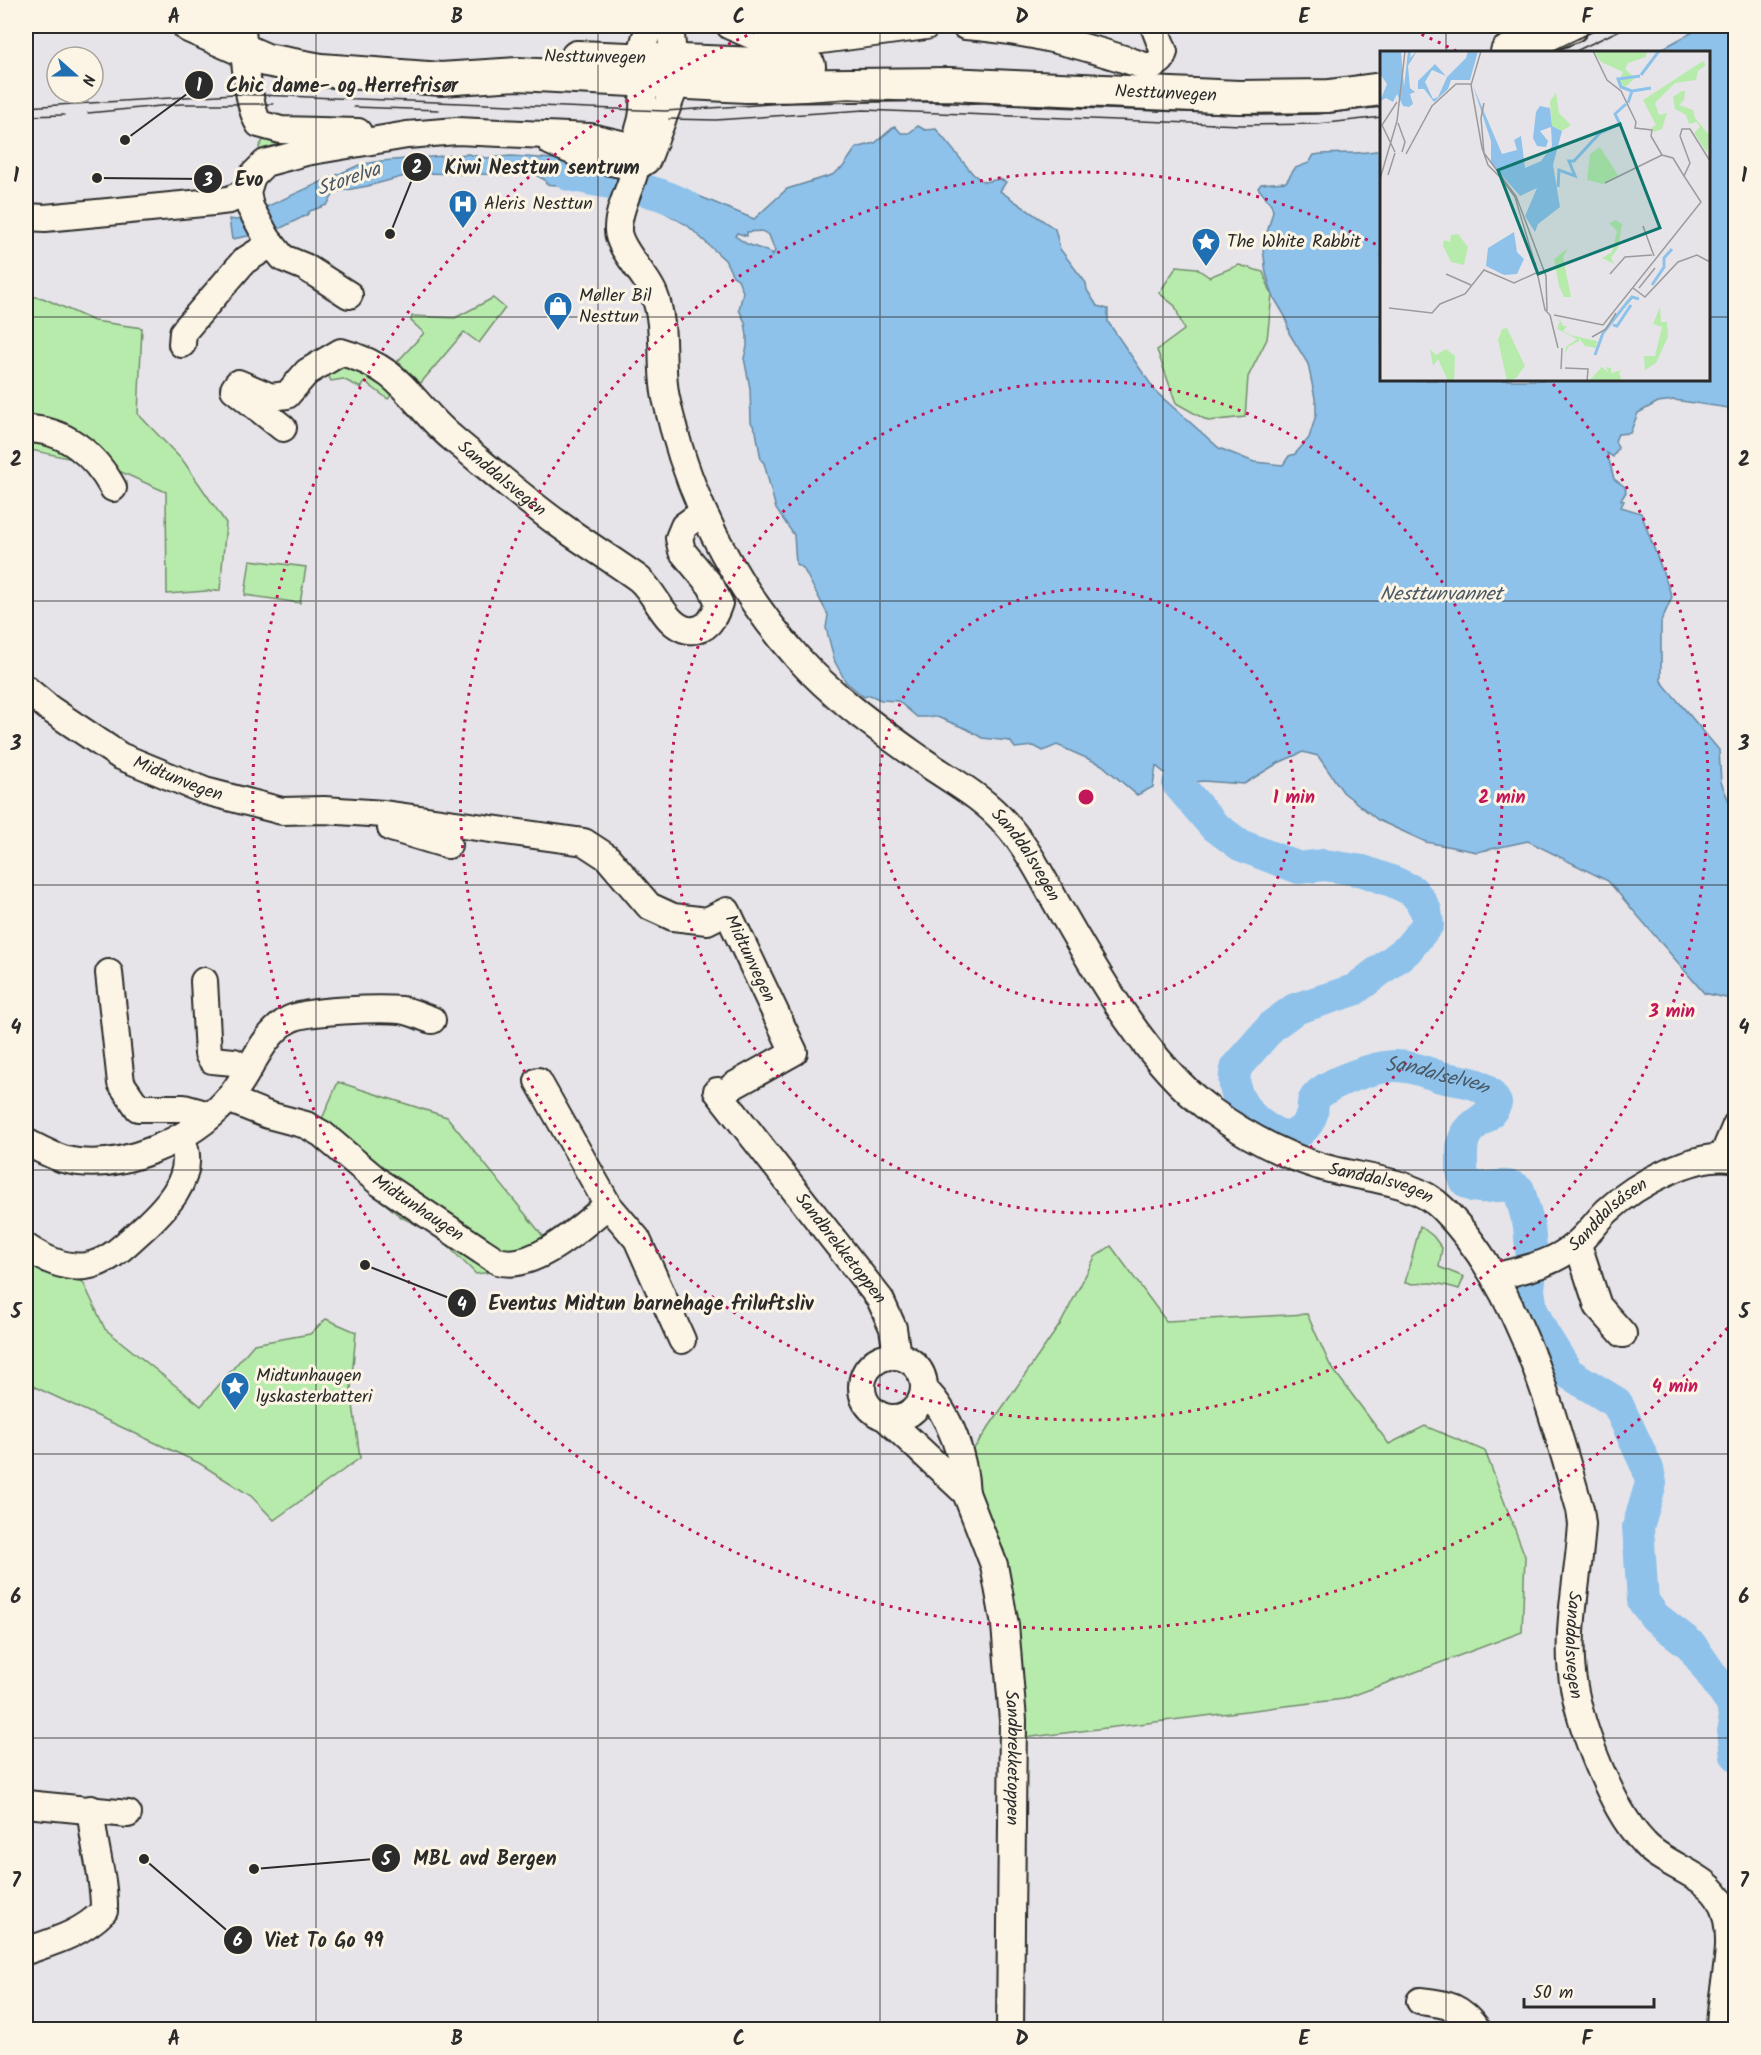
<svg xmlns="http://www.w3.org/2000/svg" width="1761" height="2055" font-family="Kalam,sans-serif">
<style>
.green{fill:#b7ebac;stroke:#718b6c;stroke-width:1.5}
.water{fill:#8ec2eb;stroke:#66869e;stroke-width:1.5;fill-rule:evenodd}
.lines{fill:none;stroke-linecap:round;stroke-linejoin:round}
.river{stroke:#8ec2eb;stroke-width:32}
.minor-casing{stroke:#2b2b2b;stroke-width:30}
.major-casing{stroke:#2b2b2b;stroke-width:36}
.minor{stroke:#fcf5e5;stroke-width:26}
.major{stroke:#fcf5e5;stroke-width:32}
.tram{stroke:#2b2b2b;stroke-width:1.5}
.grid{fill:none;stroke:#2b2b2b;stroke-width:1.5;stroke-opacity:0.55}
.ring{fill:none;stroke:#c2185b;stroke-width:3;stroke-dasharray:3 6}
.labels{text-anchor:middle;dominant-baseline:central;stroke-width:6;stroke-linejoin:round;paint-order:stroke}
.street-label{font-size:18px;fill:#2b2b2b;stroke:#fcf5e5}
.poi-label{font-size:18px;fill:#2b2b2b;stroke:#fcf5e5;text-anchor:start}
.water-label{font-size:20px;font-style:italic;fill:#495865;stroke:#fcf5e5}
.inset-river{fill:none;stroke:#8ec2eb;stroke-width:3}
.inset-road{fill:none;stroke:#9b9a9c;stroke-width:1.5}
.view{fill:#0f766e;fill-opacity:0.15;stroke:#0f766e;stroke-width:3}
.inset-edge{fill:none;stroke:#2b2b2b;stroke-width:3}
.centre{fill:#c2185b;stroke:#fcf5e5;stroke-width:3}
.ring-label{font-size:18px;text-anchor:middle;font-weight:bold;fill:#c2185b;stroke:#fcf5e5;stroke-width:6;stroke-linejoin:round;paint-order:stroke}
.leader{fill:none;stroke:#2b2b2b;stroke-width:2}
.callout-dot{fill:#2b2b2b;stroke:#fcf5e5;stroke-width:2}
.mark-label{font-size:18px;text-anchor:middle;font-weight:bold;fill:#fff}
.callout-label{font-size:20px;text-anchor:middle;font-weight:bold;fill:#2b2b2b;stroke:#fcf5e5;stroke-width:6;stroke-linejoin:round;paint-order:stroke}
.neatline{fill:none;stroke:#2b2b2b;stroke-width:2}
.grid-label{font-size:20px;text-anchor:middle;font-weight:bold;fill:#2b2b2b}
</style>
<rect width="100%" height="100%" fill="#e6e4e8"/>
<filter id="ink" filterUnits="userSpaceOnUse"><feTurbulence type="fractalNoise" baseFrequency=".0167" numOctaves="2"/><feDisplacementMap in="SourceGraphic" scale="12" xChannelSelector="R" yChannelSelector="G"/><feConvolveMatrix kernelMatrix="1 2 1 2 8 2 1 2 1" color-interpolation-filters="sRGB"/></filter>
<g filter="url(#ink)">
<path class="green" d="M265,137L296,141L260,153L259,147Z
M1239,265L1263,272L1272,295L1267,339L1248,377L1245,417L1208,421L1176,403L1157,350L1184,330L1175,306L1159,293L1177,266L1196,268L1209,277Z
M26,296L43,298L94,321L142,328L138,414L184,462L226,523L220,590L167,594L166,492L110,467L26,449Z
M493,298L505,308L479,343L464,332L419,385L398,361L424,333L411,321L412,316L455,318Z
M339,365H351L397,388L388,399L365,382L361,388L343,379L331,381L326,370Z
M250,560L306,567L300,603L245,595Z
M338,1082L447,1117L551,1246L548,1264L476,1274L437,1235L401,1217L312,1142Z
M1420,1226L1433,1236L1442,1248L1439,1267L1464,1277L1459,1289C1449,1286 1440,1283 1429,1283C1420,1283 1415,1285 1405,1283Z
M1111,1246L1166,1321L1307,1314L1330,1365L1389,1444L1425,1426L1485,1451L1525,1556L1522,1632L1344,1699L1006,1740L1004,1550L978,1509L966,1460L1061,1323L1095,1257Z
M26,1254L83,1282L105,1329L201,1406L254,1344L310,1334L326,1319L356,1332L351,1389L360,1458L274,1520L251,1496L199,1463L26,1383Z"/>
<path class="water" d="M1704,26H1735V409L1674,400L1658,402L1638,413L1630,433L1618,434L1615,441L1618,448L1613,457L1607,453L1614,479L1625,487L1626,492L1621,500L1624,501L1621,507L1641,513L1672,597L1661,622V681L1719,750L1721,782L1735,816V1000L1704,993L1608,881L1528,841L1477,852L1426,842L1378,820L1343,792L1318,756L1303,752L1278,763L1244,784L1203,781L1178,784L1156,766L1153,787L1137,795L1102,765L1057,745L1043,751L1034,746L1015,748L1010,741L982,738L967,729L937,717H917L898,701L881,700L870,695L864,697L846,682L835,662L826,628L828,615L803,568L796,564L794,535L776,509L764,463L761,460L756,431L751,422L750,388L744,358L747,347V336L745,322L739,310L743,292L738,279L733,276L725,260L687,225L644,201L650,185L677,187L754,219L787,189L832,175L843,167L856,148L875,143L895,126L901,133H909L918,126L925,130L936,129L973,174L984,182L1000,179L1006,182L1000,191L1055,229L1060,249L1086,283L1087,290L1097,306L1108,309V322L1156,392L1219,448L1254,462L1283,465L1289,456L1295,454L1309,438L1316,415V403L1308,364L1289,333L1286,318L1273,296L1266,273L1263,248L1273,211L1271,204L1258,188L1261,184L1286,182L1295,168L1309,163L1314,155C1337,152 1359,155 1381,150L1382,380H1708V52H1656ZM762,231L769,235L775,251L772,256V253L747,244L735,236L737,233L747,236V232Z
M468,154L486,158L511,156L554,159L608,177L612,183L609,194C591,179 568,188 546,184L545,180L536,175L416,173L368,186L335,192L327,205L310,211L307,215L275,231L232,239L229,219L237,220L359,165L381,161Z"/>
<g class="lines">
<g class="river">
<path d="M569,175C607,184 655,187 688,207"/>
<path id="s1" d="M1178,784L1213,825L1240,845L1299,868L1324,865L1363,871L1394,882L1413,891L1420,900L1426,911L1428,924L1407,950L1354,990L1295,1009L1273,1025L1237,1066C1225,1099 1258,1128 1287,1138C1299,1134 1308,1126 1312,1114C1313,1109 1312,1104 1314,1100C1322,1083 1380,1065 1397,1066C1413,1066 1427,1073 1441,1077C1464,1083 1483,1079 1496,1103C1490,1119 1471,1122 1465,1137C1461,1145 1462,1155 1462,1164C1461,1205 1501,1176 1519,1190L1529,1226L1532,1260L1529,1290L1532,1310L1543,1333L1568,1373L1617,1403L1648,1469L1651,1483L1638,1527L1643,1601L1655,1617L1691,1645L1732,1704L1735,1723L1733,1732L1736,1755"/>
</g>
<g class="minor-casing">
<g id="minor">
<path id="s2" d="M651,26C633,56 648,86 642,118C640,128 636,137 634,146C633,156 636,164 634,174C629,191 618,211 618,229C617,248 647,275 654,294C667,326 659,365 666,398C688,497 731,583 798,658C834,698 880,730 923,761C952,781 983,797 1006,824C1027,847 1042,877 1057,904C1096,972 1146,1062 1209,1109C1242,1133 1280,1154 1319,1166C1358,1179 1413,1178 1443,1209C1520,1287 1550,1406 1580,1509L1582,1524C1579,1577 1564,1634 1574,1687C1579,1715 1589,1743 1600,1769C1612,1796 1624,1822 1644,1843C1665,1867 1708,1873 1722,1904C1739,1942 1720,1989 1720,2030"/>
<path d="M730,26L763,40L792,44L926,26"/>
<path d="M965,26C1027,30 1086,46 1145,66H1153L1161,60L1164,52L1154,26"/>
<path d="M242,31C245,55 247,105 259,124L281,130L358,132"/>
<path d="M551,142L586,157L636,167"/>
<path d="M641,164L647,160L676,84L670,26"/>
<path d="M26,217L45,218L213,202L229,200L247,192"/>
<path d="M349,295L305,267L283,258L267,238L250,207L247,192L252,176L265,163L306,152L407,135L457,131L590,137L634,147"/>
<path d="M182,344L183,332L244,261L271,244"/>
<path id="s3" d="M283,428L234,389L238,383L271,397L287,395L307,372L341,352C407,370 410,405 457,442C491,470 524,499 560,525C586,544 613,560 639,579C656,593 665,626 688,630C707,632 714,618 719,603L711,586L682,551L679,538L684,526L702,513"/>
<path d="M26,429C65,429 95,455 113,488"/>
<path id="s4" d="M26,689L50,709L120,756L205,791L282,811L324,810L384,814L584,842L607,857L649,906L673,917L707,921L727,911L794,1052L733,1086"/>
<path d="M391,828L448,845"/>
<path d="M109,973L121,1083L138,1108H184L209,1115"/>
<path d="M204,981L208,1054L212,1060L234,1062L246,1071"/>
<path id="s5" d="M717,1091L880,1299L893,1328L897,1356"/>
<path id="s6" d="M228,1099L268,1115L306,1125L322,1134L380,1183L482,1251C487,1254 493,1259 498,1261C534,1272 583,1225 608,1205L538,1081"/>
<path d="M26,1142C38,1148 51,1155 63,1159C119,1174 191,1140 228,1099C250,1075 259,1038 288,1020C304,1010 382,1008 401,1010C411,1011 422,1017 432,1020"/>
<path d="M1723,1156L1736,1125"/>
<path d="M608,1205L637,1239L682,1340"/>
<path d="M1576,1245L1580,1251L1598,1306L1623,1334"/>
<path d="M26,1247C42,1258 65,1269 86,1266C106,1263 121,1249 136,1235C162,1212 200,1177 181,1138"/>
<path id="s7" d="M1495,1277C1523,1269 1552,1265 1575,1245C1587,1236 1596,1222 1607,1211C1635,1185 1696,1150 1736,1159"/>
<circle cx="893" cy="1387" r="31"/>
<path d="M925,1390C951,1415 964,1458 966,1493"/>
<path id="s8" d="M886,1418L966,1493L994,1565L1005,1625L1013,1720L1010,2030"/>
<path d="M26,1804L128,1814"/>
<path d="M26,1951C55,1941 81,1934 104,1911C105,1876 92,1844 91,1809"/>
<path d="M1420,2001C1448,2004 1461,2006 1478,2030"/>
</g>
</g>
<g class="major-casing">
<g id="major">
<path id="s9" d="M189,26L266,60L321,70L441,79L518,74L746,86L949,84L1239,97L1329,96L1382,89"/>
<path d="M1507,52L1572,26"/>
<path d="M577,57L809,66"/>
</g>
</g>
<use href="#minor" class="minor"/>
<use href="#major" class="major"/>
<path class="tram" d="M1550,52L1604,26
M1574,52L1628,26
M26,107L234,94L665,111L848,99L1262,115L1318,114L1382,107
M354,107L438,110
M88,113L181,104H273
M26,116L64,115
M669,119L716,120L864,110L1241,125L1318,124L1382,117"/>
</g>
</g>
<path class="grid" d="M316,26V2030M598,26V2030M880,26V2030M1163,26V2030M1446,26V52M26,317H1382M1708,317H1736M1446,380V2030M26,601H1736M26,885H1736M26,1170H1736M26,1454H1736M26,1738H1736"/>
<g class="ring">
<circle cx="1086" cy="797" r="208"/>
<circle cx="1086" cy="797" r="416"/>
<path d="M1553 384A624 624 0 1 1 1379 246"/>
<path d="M1733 1321A833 833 0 1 1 767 27M1405 27A833 833 0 0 1 1458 52"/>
</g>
<defs>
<g id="hospital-pin" transform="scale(1.5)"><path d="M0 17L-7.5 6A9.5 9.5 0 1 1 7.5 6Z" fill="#1f6fb2" stroke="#fcf5e5"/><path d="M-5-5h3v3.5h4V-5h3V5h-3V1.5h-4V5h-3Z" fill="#fff"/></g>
<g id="sight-pin" transform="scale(1.5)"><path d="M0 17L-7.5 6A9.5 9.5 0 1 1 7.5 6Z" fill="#1f6fb2" stroke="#fcf5e5"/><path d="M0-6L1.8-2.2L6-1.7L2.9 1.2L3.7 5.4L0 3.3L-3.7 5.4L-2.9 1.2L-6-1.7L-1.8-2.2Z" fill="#fff"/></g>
<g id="shop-pin" transform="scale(1.5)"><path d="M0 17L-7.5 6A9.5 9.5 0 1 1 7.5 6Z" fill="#1f6fb2" stroke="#fcf5e5"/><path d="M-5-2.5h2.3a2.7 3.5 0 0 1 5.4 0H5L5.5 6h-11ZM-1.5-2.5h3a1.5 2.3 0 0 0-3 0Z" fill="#fff"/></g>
</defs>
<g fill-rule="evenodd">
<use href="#hospital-pin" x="463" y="204"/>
<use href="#sight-pin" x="1206" y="242"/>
<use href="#shop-pin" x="558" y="306"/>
<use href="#sight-pin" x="235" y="1386"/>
</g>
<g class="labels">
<g class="street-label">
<text transform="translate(595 58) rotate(1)">Nesttunvegen</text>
<text stroke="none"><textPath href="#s9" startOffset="986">Nesttunvegen</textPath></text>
<text stroke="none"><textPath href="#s3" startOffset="399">Sanddalsvegen</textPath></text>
<text stroke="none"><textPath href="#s4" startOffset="178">Midtunvegen</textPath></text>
<text stroke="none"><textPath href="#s2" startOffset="987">Sanddalsvegen</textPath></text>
<text stroke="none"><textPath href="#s4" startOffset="819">Midtunvegen</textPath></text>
<text stroke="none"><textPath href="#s2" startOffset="1491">Sanddalsvegen</textPath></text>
<text stroke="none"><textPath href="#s6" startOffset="222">Midtunhaugen</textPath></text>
<text stroke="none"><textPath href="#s7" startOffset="132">Sanddalsåsen</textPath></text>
<text stroke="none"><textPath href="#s5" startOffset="200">Sandbrekketoppen</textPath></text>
<text stroke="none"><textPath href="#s2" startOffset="2030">Sanddalsvegen</textPath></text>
<text stroke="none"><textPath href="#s8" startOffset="381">Sandbrekketoppen</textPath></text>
</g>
<g class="poi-label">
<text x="484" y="204">Aleris Nesttun</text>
<text x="1227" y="242">The White Rabbit</text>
<text x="579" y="296">Møller Bil<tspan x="579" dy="21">Nesttun</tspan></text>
<text x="256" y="1376">Midtunhaugen<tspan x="256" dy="21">lyskasterbatteri</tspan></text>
</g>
<g class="water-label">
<text transform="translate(349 180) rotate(-19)">Storelva</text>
<text x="1441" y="595">Nesttunvannet</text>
<text stroke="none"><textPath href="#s1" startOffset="830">Sandalselven</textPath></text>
</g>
</g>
<g transform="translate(1380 51)">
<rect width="330" height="330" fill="#e6e4e8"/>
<path d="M213,0H267L266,6L248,12L245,18L255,27L244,37L239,30L243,21L221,11ZM323,10L326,14L318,20L316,29L295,32L275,52L279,64L287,62L282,78L274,81L271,77L276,74L263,49ZM302,40H305L304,49L299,54L313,59L315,67L330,85L327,102L314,82L320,76L317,71L309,73L306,64L295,58L293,46ZM176,42L179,62L191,74L182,80L172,75L170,50ZM220,96L238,124L223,133L207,129L210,103ZM236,169L242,173L238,197L231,207L234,213L222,207L232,201L237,180L229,172ZM78,183L88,196L84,214L71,211L63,195L64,189L70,191L71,184ZM188,197L183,206L191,246H184L179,235L174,208ZM280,256L281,271H287L288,286L276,312L265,319L264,305H275L282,276L273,273ZM176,268L180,269L183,275H187L183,280L190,284L217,290L216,297L205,295L199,287V290L188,296L185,304L186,296L197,288L177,278L180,270ZM127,277L145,315L136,327L127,330L118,289L122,278ZM50,298L56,304L66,298L75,305L74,330H68L58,308L53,315ZM222,316L228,321L226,316L231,317V322L242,319L239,322L242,330H209Z" fill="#b7ebac"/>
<path d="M0,0H21L24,36L28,0H31L30,7L37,0L28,15L30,37L35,41L30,43L33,53L29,56L23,55L17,43L13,51L6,47L0,50L7,33L0,23ZM88,0H98L90,29H71L68,38L54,51L44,38H38V30L55,13L66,25L52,19L45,31L53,48L58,46L67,26L86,7ZM93,35L122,103L137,99L134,89L141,85L145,117L161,110L172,95L171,76L160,80L168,90L166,96L157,95L153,87L156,61L160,55L170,57L172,75L182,80L173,114L180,156L158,173L155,181L145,165L157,137L140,145L111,112V90ZM134,181L137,201L144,208L137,223L124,224L106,215L108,197Z" fill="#8ec2eb"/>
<path class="inset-river" d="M261,24L279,0M252,40L271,37M248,52L252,40L241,36L238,28L260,25M178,136L179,119L195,125L189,110H194L220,82L240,73L235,63L246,53M272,234L284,216V207L292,198M233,274L237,275L251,254M215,304L223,282L246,253L252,246L259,248"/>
<path class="inset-road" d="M101,0L91,34L102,97L108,114L125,131M213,0L227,29L241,40L256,71L255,77L272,79L271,85L282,104L293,107L304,125M104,52L101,67L104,102L136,145L166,225L167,260M18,72L25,91L22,101M15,101L2,74L17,51M26,103L52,55L76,33H92M8,124L15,102M0,128L17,70L25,0M122,128L135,146L155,213M225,132L282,104M263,175L274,205M155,211L165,259L170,264M66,223L91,234M230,223L245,206L272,204M253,237L265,246L298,211L317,204L330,211M259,237L275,217M9,257L52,262L60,253L85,243L104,219L134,232L156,222M170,264L178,297M174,264L223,274L321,151L304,125L310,112L300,85L302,78H310L330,110M212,286L226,278L236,262M185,317L208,318L207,330M181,318L182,297"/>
<path class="view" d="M240,73L280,177L158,223L118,119Z"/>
<rect width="330" height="330" class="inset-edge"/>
</g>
<circle cx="1086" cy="797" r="9" class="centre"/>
<g class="ring-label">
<text x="1294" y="803">1 min</text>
<text x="1502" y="803">2 min</text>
<text x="1672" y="1017">3 min</text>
<text x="1675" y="1392">4 min</text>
</g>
<path class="leader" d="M125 140L199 85M390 234L417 167M97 178L208 179M365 1265L462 1303M254 1869L386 1858M144 1859L238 1940"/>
<g class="callout-dot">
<circle cx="125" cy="140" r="6"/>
<circle cx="390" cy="234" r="6"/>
<circle cx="97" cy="178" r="6"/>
<circle cx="365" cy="1265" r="6"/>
<circle cx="254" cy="1869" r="6"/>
<circle cx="144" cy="1859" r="6"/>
<circle cx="199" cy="85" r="15"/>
<circle cx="417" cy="167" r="15"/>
<circle cx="208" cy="179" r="15"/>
<circle cx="462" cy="1303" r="15"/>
<circle cx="386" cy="1858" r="15"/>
<circle cx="238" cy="1940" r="15"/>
</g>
<g class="mark-label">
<text x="199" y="91">1</text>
<text x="417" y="173">2</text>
<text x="208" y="186">3</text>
<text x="462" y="1310">4</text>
<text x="386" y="1865">5</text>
<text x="238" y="1946">6</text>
</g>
<g class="callout-label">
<text x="342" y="92">Chic dame- og Herrefrisør</text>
<text x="542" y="174">Kiwi Nesttun sentrum</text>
<text x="249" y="186">Evo</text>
<text x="651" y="1310">Eventus Midtun barnehage friluftsliv</text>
<text x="485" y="1865">MBL avd Bergen</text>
<text x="324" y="1947">Viet To Go 99</text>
</g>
<rect width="1761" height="2055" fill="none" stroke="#fcf5e5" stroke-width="66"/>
<g transform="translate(75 75) rotate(111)"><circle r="28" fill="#fcf5e5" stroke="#a8a49b" stroke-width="1.5"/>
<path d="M0-4.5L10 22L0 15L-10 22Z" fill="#1f6fb2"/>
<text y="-9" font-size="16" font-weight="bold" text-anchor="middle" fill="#2b2b2b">N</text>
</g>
<path d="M1524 1998v9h130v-9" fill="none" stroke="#2b2b2b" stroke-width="3"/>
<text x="1533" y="1998" font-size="18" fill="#2b2b2b" stroke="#fcf5e5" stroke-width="4.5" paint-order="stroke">50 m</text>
<rect x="33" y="33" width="1695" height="1989" class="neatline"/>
<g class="grid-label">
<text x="174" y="23">A</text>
<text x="457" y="23">B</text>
<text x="739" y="23">C</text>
<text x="1022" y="23">D</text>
<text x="1304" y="23">E</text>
<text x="1587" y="23">F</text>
<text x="16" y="182">1</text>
<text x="1744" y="182">1</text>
<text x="16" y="466">2</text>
<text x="1744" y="466">2</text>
<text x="16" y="750">3</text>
<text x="1744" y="750">3</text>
<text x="16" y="1034">4</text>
<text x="1744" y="1034">4</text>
<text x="16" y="1318">5</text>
<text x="1744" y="1318">5</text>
<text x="16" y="1603">6</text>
<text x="1744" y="1603">6</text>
<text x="16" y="1887">7</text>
<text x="1744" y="1887">7</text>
<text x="174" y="2045">A</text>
<text x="457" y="2045">B</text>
<text x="739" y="2045">C</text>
<text x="1022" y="2045">D</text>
<text x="1304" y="2045">E</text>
<text x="1587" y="2045">F</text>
</g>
</svg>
